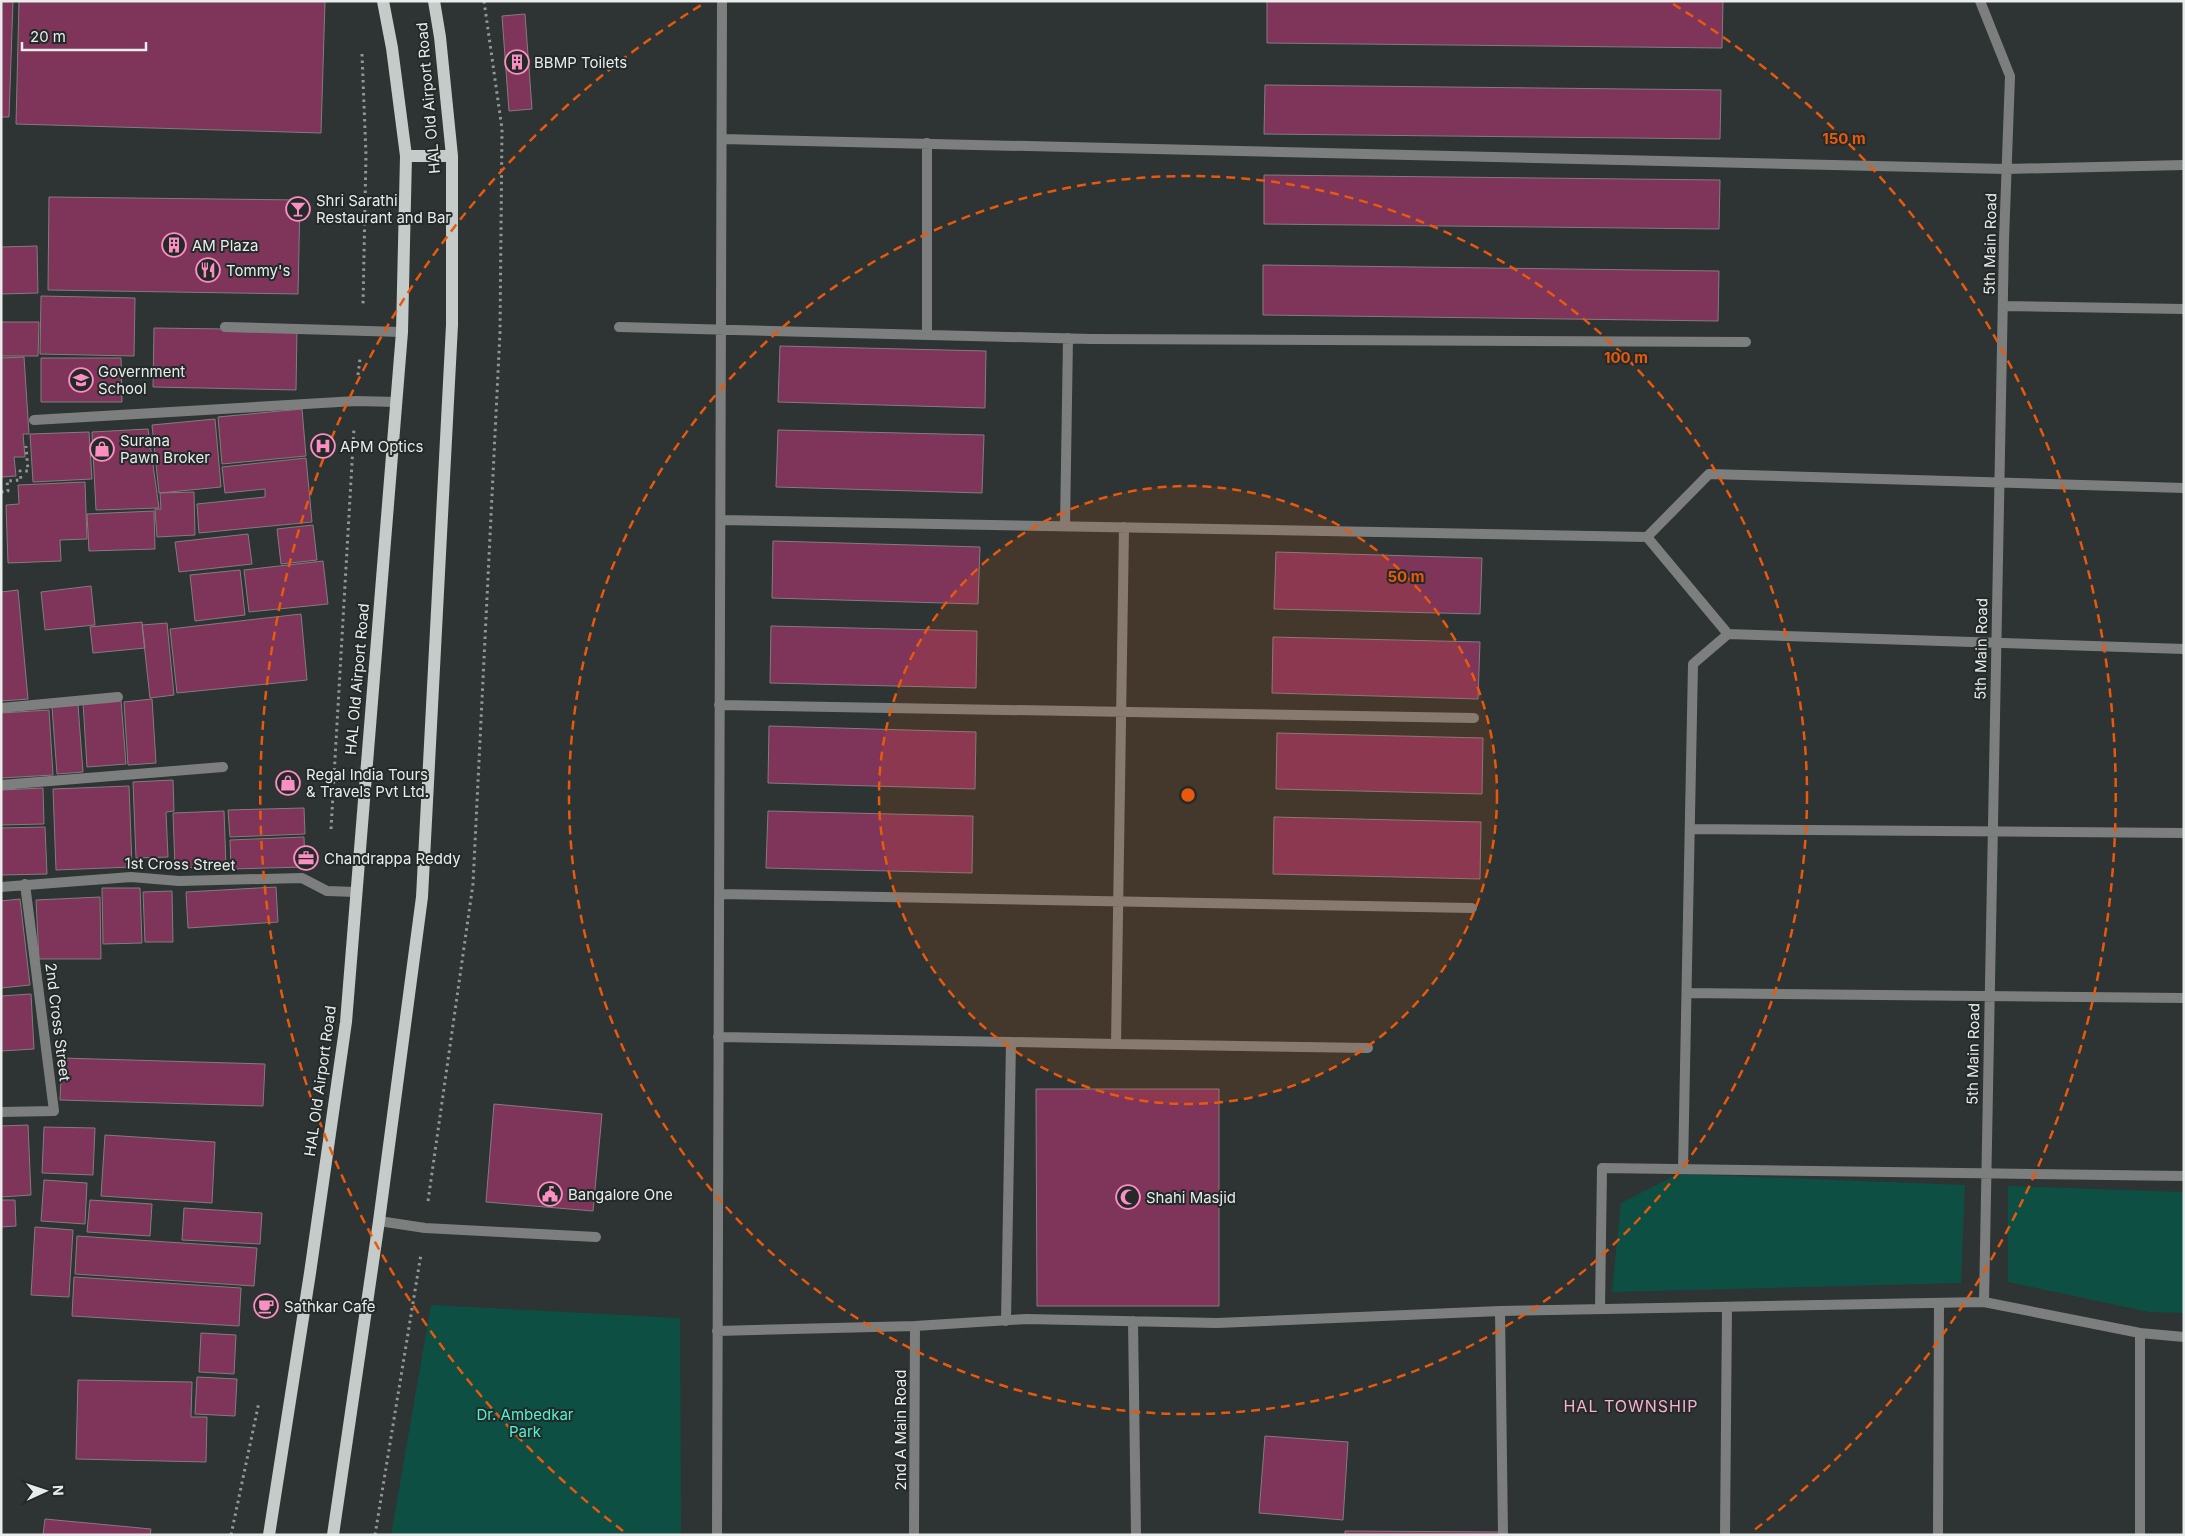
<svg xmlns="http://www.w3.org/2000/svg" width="2185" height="1536" font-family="Inter,sans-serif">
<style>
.green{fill:#0d4f43}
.building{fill:#7f345a;stroke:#837c7f}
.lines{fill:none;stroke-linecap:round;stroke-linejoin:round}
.path{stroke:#939897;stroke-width:3;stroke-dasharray:2.5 4;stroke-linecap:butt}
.service{stroke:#7c7f7e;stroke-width:10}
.minor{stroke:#7c7f7e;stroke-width:10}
.primary{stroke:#c4cbc9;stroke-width:12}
.ring{fill:none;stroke:#e8590c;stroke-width:2.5;stroke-dasharray:9 6}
.labels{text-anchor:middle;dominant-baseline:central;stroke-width:4;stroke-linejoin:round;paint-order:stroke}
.poi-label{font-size:15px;fill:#e8ecea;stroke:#242a29;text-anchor:start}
.street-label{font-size:15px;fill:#e8ecea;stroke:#242a29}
.park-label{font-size:15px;fill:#4ff3d2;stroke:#242a29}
.neighbourhood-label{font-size:16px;letter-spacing:1px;fill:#fdafd1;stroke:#242a29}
.centre{fill:#e8590c;stroke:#242a29;stroke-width:2.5}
.ring-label{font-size:15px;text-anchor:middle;font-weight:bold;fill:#e8590c;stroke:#242a29;stroke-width:4;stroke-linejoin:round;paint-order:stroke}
</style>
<rect width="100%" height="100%" fill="#2e3433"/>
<path class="green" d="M1678,1174L1965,1185L1961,1283L1612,1292L1621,1203Z
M2008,1186L2184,1192V1313L2149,1312L2008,1282Z
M431,1305L680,1318L681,1535H391Z"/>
<path class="building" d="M1,1H13L9,117H1Z
M19,1H325L321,133L16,124Z
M1267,1H1723L1722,48L1267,43Z
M525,14L532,109L509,111L502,16Z
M1265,85L1721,90L1720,139L1264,134Z
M1264,175L1720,180L1719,229L1264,224Z
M49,197L300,200L298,294L48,290Z
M37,246L38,293L1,294V247Z
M1263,265L1719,271L1718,321L1263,315Z
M41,296L135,298L134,356L40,354Z
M1,322H39L38,356H1Z
M154,328L297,330L296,390L153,387Z
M780,346L986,351L985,408L778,402Z
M24,357L29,434H23L25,457H14L16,476L2,477L1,481V358Z
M41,358H121L122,402H41Z
M302,409L306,456L222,464L218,417Z
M215,419L221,487L159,493L152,425Z
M148,429L159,508L96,510L92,432Z
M778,430L984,435L982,493L776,487Z
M89,432L92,479L33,482L30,434Z
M306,458L312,522L199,533L197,504L265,497V489L225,493L222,467Z
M85,482L87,539L60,540L61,561L8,563L6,505L19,504L18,485Z
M194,492L195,535L157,537L155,509H161L160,493Z
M154,511L155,549L89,551L87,514Z
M313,525L317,560L281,564L277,529Z
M248,534L252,564L179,572L175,542Z
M773,541L980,547L978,604L772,598Z
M1276,552L1482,558L1480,614L1274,609Z
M323,561L328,604L249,612L244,570Z
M240,570L245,615L195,621L190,575Z
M91,586L95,625L45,630L41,592Z
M18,590L28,699L1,701V592Z
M301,614L307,680L177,693L170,629Z
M142,622L145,648L93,653L90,627Z
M167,623L174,695L150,698L142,625Z
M771,626L977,631L976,688L770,683Z
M1273,637L1480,642L1478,699L1272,693Z
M152,699L156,763L128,765L124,702Z
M121,700L126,764L87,767L83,703Z
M78,705L83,772L57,774L52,707Z
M49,710L53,775L1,778V713Z
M769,726L976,732L975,789L768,783Z
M1277,733L1483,738L1482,794L1276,789Z
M173,780L174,811L166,812L168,857L136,858L133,782Z
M129,786L132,867L56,870L53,789Z
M43,788L44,824L1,825V790Z
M304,808L305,834L230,837L228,810Z
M224,811L226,866L175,868L173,813Z
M768,811L973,816L972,873L766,868Z
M1274,817L1481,822L1480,879L1273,874Z
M45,827L47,874L1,875V828Z
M304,837L305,867L231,869L230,840Z
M276,887L278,922L188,928L186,892Z
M102,888H140L142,943L103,944Z
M172,891L173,942H145L143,892Z
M100,897L101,959H39L36,900Z
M20,899L30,985L1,988V901Z
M31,994L34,1049L1,1051V996Z
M62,1058L265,1064L263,1106L60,1100Z
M1036,1089H1219V1306H1037Z
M494,1104L602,1114L593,1211L486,1202Z
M28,1125L31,1195L1,1197V1126Z
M44,1127L95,1128L93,1175L42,1173Z
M105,1135L215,1142L212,1203L101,1196Z
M44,1180L87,1183L85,1224L41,1221Z
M1,1200H15L16,1226L1,1227Z
M90,1200L152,1204L150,1236L87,1232Z
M184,1208L262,1213L260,1244L182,1240Z
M35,1227L73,1230L69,1297L31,1295Z
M77,1236L257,1248L254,1286L75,1274Z
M74,1277L241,1288L239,1326L72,1316Z
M201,1333L236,1335L234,1374L199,1372Z
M197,1377L237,1379L235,1416L195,1414Z
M78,1380L192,1382L191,1417H207L206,1462L76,1459Z
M1265,1436L1348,1442L1343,1520L1259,1513Z
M45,1519L151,1529L150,1535H43Z
M1345,1531L1502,1532V1535H1345Z"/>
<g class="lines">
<path class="path" d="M362,54L366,155L363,305
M358,375L360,359
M1,492L8,491L7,481L21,480L20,471H28L26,446
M331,829L354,428
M428,1201L473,884L500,332L502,129L484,1
M231,1535L259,1402
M375,1535L421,1254"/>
<path class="service" d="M225,327L402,332"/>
<path class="minor" d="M1980,1L2010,76L2004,240L1984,1302
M722,139L2006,169L2184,165
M2003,306L2184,309
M619,327L1091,339L1746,342
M927,335V143
M34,420L356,401L397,402
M721,520L1647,537L1709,474L2184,488
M1065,526L1068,338
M1647,537L1728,634
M719,705L1474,718
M1,708L118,697
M1,785L223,767
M1690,829L2184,833
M1,887L131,877L179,881L302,878L327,891L356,892
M719,894L1472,908
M1687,993L2184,998
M718,1037L1011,1042
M1116,1044L1368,1048
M1,1112L54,1111L25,884
M1683,1169L1693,664L1728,634L2184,649
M379,1221L425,1228L596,1237
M1600,1309L1602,1168L2184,1176
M1500,1311L1503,1535
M1006,1321L1011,1042L1116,1044L1124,527
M1133,1321L1136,1535
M717,1331L915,1326L1026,1319L1217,1323L1500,1311L1984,1302L2140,1333L2184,1337
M2140,1333V1535
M717,1535L722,1
M914,1535L915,1326
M1725,1535L1727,1307
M1938,1535L1939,1303"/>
<path class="primary" d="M406,156H452
M269,1535L310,1273L346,1022L402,332L406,156L392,48L383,1
M333,1535L379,1221L422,897L452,325V156L440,37L434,1"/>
</g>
<circle cx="1188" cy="795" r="309" fill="#e8590c" fill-opacity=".12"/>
<g class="ring">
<circle cx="1188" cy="795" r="309"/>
<circle cx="1188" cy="795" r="619"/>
<path d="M623 1531A928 928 0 0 1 703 4M1673 4A928 928 0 0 1 1753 1531"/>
</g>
<defs>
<g id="building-ring" transform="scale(1.25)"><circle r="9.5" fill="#242a29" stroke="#fc8fc2" stroke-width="1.5"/><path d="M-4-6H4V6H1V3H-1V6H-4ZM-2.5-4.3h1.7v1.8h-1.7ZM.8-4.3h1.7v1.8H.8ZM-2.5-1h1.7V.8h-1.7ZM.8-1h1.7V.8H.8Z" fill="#fc8fc2"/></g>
<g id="bar-ring" transform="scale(1.25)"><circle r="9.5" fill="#242a29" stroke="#fc8fc2" stroke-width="1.5"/><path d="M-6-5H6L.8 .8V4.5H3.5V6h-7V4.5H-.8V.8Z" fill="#fc8fc2"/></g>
<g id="restaurant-ring" transform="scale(1.25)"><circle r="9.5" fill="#242a29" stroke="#fc8fc2" stroke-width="1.5"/><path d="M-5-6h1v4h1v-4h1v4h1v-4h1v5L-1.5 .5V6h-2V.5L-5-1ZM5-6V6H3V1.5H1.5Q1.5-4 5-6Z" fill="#fc8fc2"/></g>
<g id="school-ring" transform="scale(1.25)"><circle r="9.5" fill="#242a29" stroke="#fc8fc2" stroke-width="1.5"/><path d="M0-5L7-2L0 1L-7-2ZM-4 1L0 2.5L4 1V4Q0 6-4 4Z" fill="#fc8fc2"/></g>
<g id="hospital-ring" transform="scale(1.25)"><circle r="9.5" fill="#242a29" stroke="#fc8fc2" stroke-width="1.5"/><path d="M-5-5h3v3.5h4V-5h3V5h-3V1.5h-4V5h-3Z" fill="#fc8fc2"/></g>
<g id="shop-ring" transform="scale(1.25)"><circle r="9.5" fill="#242a29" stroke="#fc8fc2" stroke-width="1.5"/><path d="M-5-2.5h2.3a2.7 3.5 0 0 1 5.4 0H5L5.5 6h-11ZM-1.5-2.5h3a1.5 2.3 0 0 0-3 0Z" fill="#fc8fc2"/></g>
<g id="office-ring" transform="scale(1.25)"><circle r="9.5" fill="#242a29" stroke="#fc8fc2" stroke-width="1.5"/><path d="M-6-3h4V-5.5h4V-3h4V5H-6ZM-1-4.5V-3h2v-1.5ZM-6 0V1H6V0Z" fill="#fc8fc2"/></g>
<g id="civic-ring" transform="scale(1.25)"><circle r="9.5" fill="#242a29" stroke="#fc8fc2" stroke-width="1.5"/><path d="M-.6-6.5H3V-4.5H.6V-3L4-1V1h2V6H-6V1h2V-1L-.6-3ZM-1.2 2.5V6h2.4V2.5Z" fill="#fc8fc2"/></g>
<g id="mosque-ring" transform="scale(1.25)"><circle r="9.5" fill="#242a29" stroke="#fc8fc2" stroke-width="1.5"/><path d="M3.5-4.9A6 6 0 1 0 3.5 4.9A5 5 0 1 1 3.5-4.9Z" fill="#fc8fc2"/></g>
<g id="cafe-ring" transform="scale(1.25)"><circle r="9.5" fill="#242a29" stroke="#fc8fc2" stroke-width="1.5"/><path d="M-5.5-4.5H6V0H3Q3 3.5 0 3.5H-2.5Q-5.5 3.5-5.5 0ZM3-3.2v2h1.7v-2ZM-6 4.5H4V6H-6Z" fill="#fc8fc2"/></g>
</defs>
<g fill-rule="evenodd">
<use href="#building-ring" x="517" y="62"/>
<use href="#bar-ring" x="298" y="209"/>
<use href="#building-ring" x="174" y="245"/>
<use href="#restaurant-ring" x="208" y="270"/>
<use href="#school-ring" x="81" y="380"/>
<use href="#hospital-ring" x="323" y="446"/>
<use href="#shop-ring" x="102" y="449"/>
<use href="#shop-ring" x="288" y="783"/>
<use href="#office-ring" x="306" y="858"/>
<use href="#civic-ring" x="550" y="1194"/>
<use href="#mosque-ring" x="1128" y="1197"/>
<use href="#cafe-ring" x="266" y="1306"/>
</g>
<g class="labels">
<g class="poi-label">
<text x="534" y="62">BBMP Toilets</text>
<text x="316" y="200">Shri Sarathi<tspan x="316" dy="17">Restaurant and Bar</tspan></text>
<text x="192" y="245">AM Plaza</text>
<text x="226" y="270">Tommy's</text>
<text x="98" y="371">Government<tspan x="98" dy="17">School</tspan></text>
<text x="120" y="440">Surana<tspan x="120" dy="17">Pawn Broker</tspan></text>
<text x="340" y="446">APM Optics</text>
<text x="306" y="774">Regal India Tours<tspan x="306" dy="17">&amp; Travels Pvt Ltd.</tspan></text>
<text x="324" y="858">Chandrappa Reddy</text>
<text x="568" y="1194">Bangalore One</text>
<text x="1146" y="1197">Shahi Masjid</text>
<text x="284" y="1306">Sathkar Cafe</text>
</g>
<g class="street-label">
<text transform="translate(428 98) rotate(-95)">HAL Old Airport Road</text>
<text transform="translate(1990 244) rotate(-89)">5th Main Road</text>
<text transform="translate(1981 649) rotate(-89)">5th Main Road</text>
<text transform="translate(357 679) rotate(-85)">HAL Old Airport Road</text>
<text transform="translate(180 864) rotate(1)">1st Cross Street</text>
<text transform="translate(58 1022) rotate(83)">2nd Cross Street</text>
<text transform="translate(1973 1054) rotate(-89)">5th Main Road</text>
<text transform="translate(320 1081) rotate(-82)">HAL Old Airport Road</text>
<text transform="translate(900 1430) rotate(-90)">2nd A Main Road</text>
</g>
<g class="park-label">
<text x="525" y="1414">Dr. Ambedkar<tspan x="525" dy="17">Park</tspan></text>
</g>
<g class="neighbourhood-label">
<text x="1631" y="1406">HAL TOWNSHIP</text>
</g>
</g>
<circle cx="1188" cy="795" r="8" class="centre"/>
<g class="ring-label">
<text x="1844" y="144">150 m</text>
<text x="1626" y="363">100 m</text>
<text x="1406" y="582">50 m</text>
</g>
<rect width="2185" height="1536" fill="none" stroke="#e8ecea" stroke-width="5"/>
<g transform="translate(45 1491) rotate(87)" stroke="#242a29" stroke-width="4" paint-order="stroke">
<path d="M0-4L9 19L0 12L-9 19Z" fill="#e8ecea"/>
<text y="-8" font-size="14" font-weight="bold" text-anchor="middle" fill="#e8ecea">N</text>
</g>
<path d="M22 42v8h124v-8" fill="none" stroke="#e8ecea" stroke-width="2.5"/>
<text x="30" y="42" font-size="15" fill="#e8ecea" stroke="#242a29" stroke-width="4" paint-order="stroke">20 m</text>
</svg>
